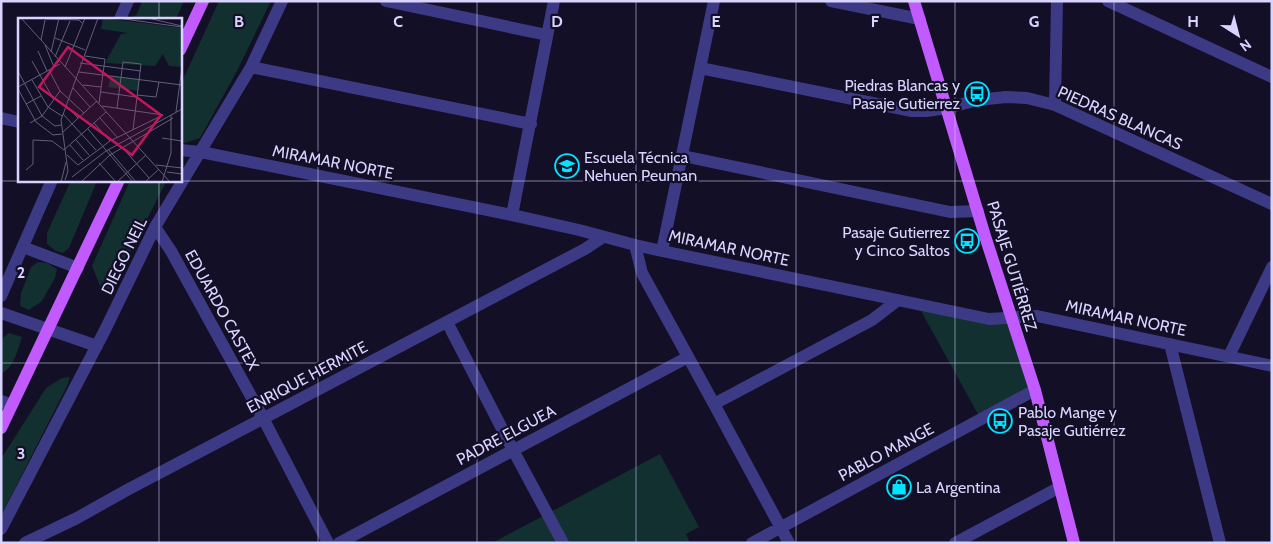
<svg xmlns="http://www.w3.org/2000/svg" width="1273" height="544" font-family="Cabin,sans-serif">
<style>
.green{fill:#12302f}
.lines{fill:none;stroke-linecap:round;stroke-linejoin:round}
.minor{stroke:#3d3a85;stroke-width:12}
.major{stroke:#c25bff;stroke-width:12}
.grid{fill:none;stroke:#d9d4ff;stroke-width:1;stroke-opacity:0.55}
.labels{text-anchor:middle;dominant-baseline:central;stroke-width:4.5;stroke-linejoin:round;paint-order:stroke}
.poi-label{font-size:16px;fill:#d9d4ff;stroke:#130f26;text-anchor:start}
.street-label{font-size:16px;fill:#d9d4ff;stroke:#130f26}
.inset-road{fill:none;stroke:#625e7d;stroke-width:1}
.view{fill:#c2185b;fill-opacity:0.15;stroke:#c2185b;stroke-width:2.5}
.inset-edge{fill:none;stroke:#d9d4ff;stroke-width:2.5}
.grid-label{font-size:16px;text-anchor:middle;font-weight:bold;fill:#d9d4ff;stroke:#130f26;stroke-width:4.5;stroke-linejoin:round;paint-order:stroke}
</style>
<rect width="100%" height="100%" fill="#130f26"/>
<path class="green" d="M142,1H184L176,19H130L137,14Z
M219,1H271L237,71L200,138L185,143L180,142V86Z
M71,180H96L95,186L69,248L63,253L56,251L47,244V233Z
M131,180H167L110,292L102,291L92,266L129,183Z
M38,262L47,263L57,269L55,278L42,301L29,310L20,306L21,293L31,267Z
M921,311L1008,321L1030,389L979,416Z
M9,333L22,337C17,351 15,366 1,374V339Z
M70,377L68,384L1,516V459L46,388L62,378Z
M660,454L699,527L686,534L690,543H492Z"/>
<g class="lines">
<path class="minor" d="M386,1L547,35
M831,1L920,19
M1108,1L1272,77
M120,19L128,1
M251,67L531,124
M700,68L912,111H926L947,108L978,100L1006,97L1027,98L1055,105L1272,204
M1055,105L1057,1
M1,118L19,122
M180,150L201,152L512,215L579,230L635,245L662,251L989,319L1037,316L1272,366
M683,156L950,212L978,211
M512,215L554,1
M155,227L171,251L263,418L328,543
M635,245L642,273L714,404L789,543
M23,247L78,268
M662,251L714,1
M1,296L52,180
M1,313L97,346
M447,322L513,450L563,543
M1170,344L1220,543
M1229,356L1272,267
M1,401L12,405
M714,404L872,320L898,300
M1,529L105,330L155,227L251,67L282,1
M25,543L77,518L127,490L585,249L603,237
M339,543L688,357
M752,543L1035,390
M955,543L1060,487"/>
<path class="major" d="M914,1L985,236L1035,390L1074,543
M180,50L203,1
M1,428L119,180"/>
</g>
<path class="grid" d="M159,1V19M318,1V543M477,1V543M636,1V543M796,1V543M955,1V543M1114,1V543M159,180V543M1,181H1272M1,363H1272"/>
<defs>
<g id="bus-ring" transform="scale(1.25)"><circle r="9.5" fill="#130f26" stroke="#00e5ff" stroke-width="1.5"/><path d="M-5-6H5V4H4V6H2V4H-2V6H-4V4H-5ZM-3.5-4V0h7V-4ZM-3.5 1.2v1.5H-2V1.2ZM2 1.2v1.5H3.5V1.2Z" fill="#00e5ff"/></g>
<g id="school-ring" transform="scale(1.25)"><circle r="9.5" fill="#130f26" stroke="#00e5ff" stroke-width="1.5"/><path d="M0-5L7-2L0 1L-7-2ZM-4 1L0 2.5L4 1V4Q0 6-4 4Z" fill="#00e5ff"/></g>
<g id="shop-ring" transform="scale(1.25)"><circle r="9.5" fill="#130f26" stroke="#00e5ff" stroke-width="1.5"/><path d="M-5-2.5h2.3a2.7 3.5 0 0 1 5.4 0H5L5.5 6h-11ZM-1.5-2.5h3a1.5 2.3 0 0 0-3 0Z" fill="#00e5ff"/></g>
</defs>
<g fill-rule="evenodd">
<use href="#bus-ring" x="977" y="94"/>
<use href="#school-ring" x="567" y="166"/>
<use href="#bus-ring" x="967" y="241"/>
<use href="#bus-ring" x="1000" y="421"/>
<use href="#shop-ring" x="899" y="487"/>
</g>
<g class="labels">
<g class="poi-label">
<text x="960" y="85" text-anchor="end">Piedras Blancas y<tspan x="960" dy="18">Pasaje Gutierrez</tspan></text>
<text x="584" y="157">Escuela Técnica<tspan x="584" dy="18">Nehuen Peuman</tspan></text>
<text x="950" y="232" text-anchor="end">Pasaje Gutierrez<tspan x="950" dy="18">y Cinco Saltos</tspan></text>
<text x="1018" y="412">Pablo Mange y<tspan x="1018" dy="18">Pasaje Gutiérrez</tspan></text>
<text x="916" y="487">La Argentina</text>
</g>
<g class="street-label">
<text transform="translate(1120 118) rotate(24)">PIEDRAS BLANCAS</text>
<text transform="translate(333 162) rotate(11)">MIRAMAR NORTE</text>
<text transform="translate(729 248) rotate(12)">MIRAMAR NORTE</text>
<text transform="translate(124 256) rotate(-64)">DIEGO NEIL</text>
<text transform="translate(1012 266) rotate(73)">PASAJE GUTIÉRREZ</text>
<text transform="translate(222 310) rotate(61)">EDUARDO CASTEX</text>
<text transform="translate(1126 318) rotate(12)">MIRAMAR NORTE</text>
<text transform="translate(307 377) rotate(-28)">ENRIQUE HERMITE</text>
<text transform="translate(506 435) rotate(-28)">PADRE ELGUEA</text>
<text transform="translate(886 452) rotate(-28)">PABLO MANGE</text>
</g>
</g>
<g transform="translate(18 18)">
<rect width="164" height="164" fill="#130f26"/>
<path d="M85,0L164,10V49L151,48L145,36L137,48L87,45L103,16L110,15L83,11ZM93,58L122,61L120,73L90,69Z" fill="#12302f"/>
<path class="inset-road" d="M3,0L152,164M99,0L164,9M130,0L164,8M27,1L61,2L64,5M37,20L67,32M23,22L27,2M27,27L36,49M20,33L29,53M33,34L41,0M67,38L87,41L81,85M37,39L52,3M14,43L36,82M62,45L123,53M47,49L67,0M31,52L42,73L66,95M61,54L164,67M1,55L24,98L37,108L43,107M14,62L30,89L44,98M65,67L83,69M0,69L42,46M55,70L72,89M0,71L18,104L35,117L44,116M83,74L118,79M119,77L138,79L141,64M8,86L23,78M48,87L60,100M84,88L145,97M99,90L105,44L123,46L115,112M158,94L164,49M45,96L78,132M82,100L99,119M12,105L24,98L42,73M76,105L92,123M70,111L115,164M45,114L79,83M144,120L164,123M58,122L71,137M52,127L65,142M105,130L131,160M90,131L118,164M49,137L60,147L92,123L145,97M81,145L98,164M138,147L164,150M8,152L15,146V122L34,123L46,132L88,94M149,154L164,156M54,159L88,133L164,91M47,162L50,153L43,102L80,0M43,164L48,144M63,164L92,137L155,100M99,164L128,137M127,164L141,151M144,164L153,135V97"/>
<path class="view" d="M50,29L143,97L114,137L21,69Z"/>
<rect width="164" height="164" class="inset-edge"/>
</g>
<g class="grid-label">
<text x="239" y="27">B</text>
<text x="398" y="27">C</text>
<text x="557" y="27">D</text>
<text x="716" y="27">E</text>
<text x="875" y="27">F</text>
<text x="1034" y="27">G</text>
<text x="1193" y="27">H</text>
<text x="21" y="278">2</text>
<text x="21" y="459">3</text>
</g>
<rect width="1273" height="544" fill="none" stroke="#d9d4ff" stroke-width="5"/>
<g transform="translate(1238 35) rotate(144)" stroke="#130f26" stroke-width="4" paint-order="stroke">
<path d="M0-4L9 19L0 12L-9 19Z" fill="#d9d4ff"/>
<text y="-8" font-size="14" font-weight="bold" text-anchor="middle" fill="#d9d4ff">N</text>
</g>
</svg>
